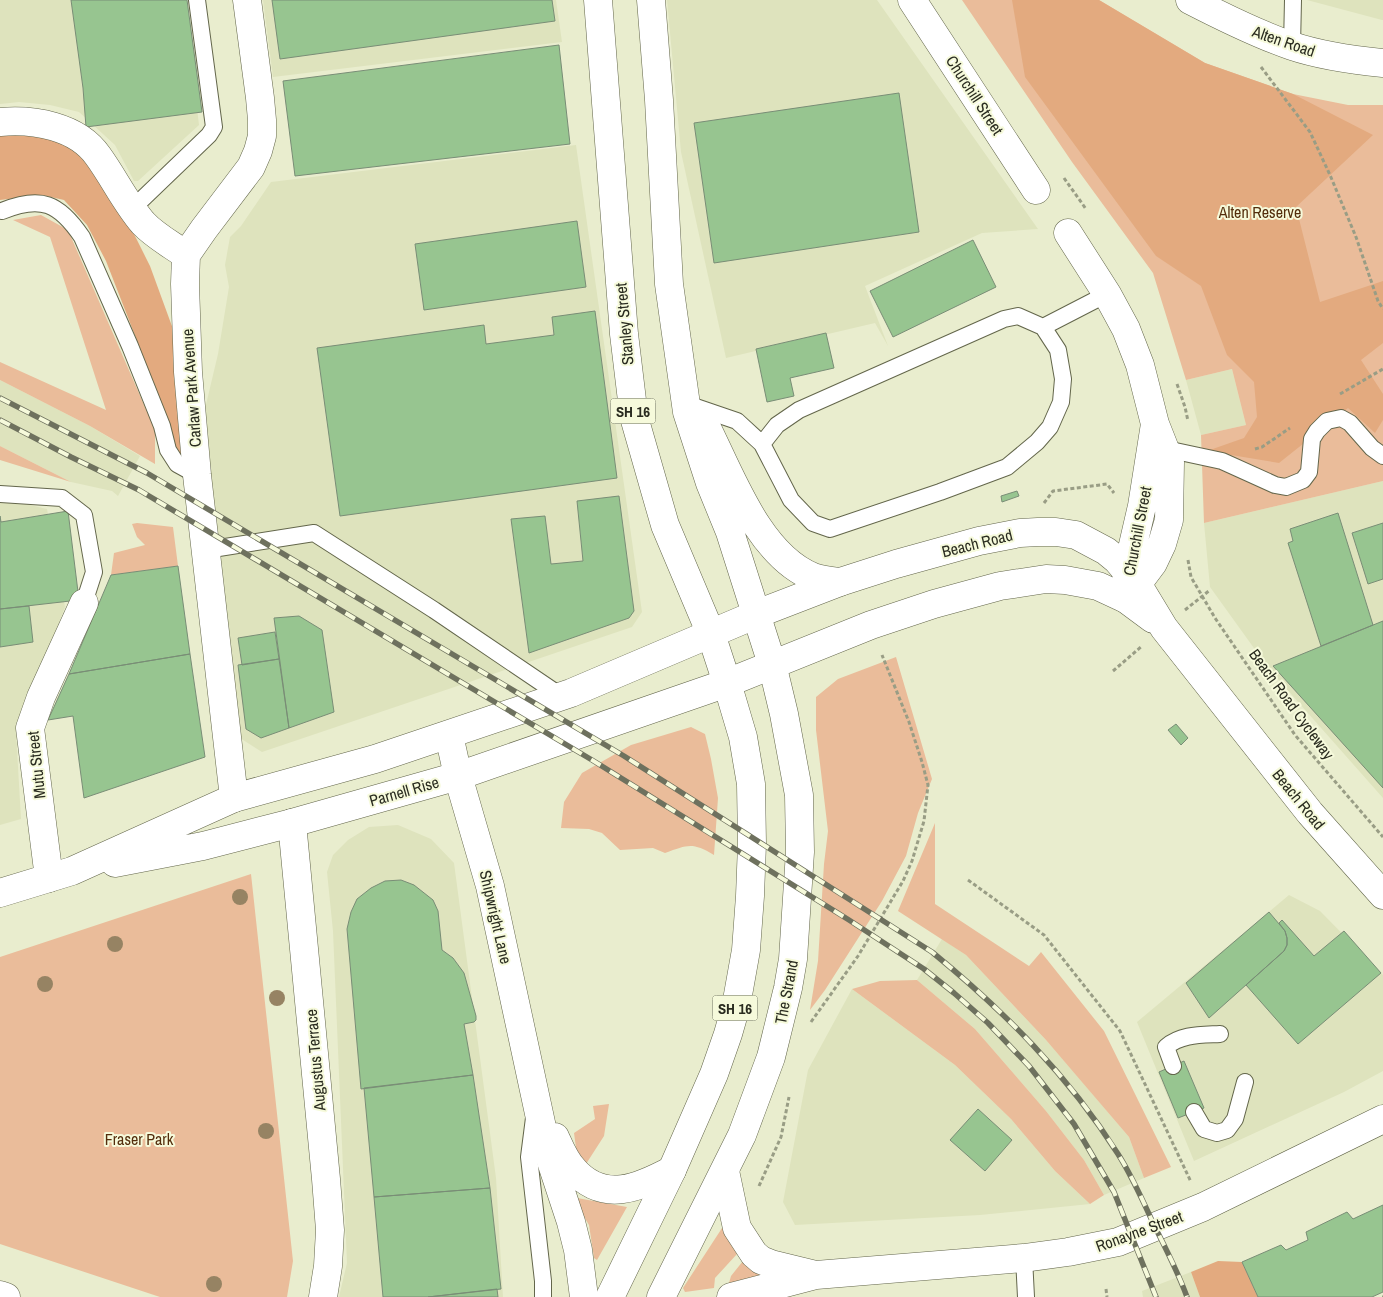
<svg xmlns="http://www.w3.org/2000/svg" width="1383" height="1297" font-family="'Archivo Narrow',sans-serif">
<style>
.built{fill:#dee3bd}
.green{fill:#eabc9a}
.forest{fill:#e3aa7f}
.building{fill:#97c590;stroke:#798d76}
.lines{fill:none;stroke-linecap:round;stroke-linejoin:round}
.lane-casing{stroke:#63664b;stroke-width:18}
.street-casing{stroke:#63664b;stroke-width:29}
.secondary-casing{stroke:#63664b;stroke-width:29}
.highway-casing{stroke:#63664b;stroke-width:29}
.path{stroke:#999d85;stroke-width:3;stroke-dasharray:4 2.5;stroke-linecap:butt}
.lane{stroke:#fff;stroke-width:16}
.street{stroke:#fff;stroke-width:28}
.secondary{stroke:#fff;stroke-width:28}
.highway{stroke:#fff;stroke-width:28}
.rail-casing{stroke:#6e715e;stroke-width:5.5}
.rail{stroke:#f6fadb;stroke-width:4;stroke-dasharray:11;stroke-linecap:butt}
.tree{fill:#968363}
.labels{text-anchor:middle;dominant-baseline:central;stroke-width:4;stroke-linejoin:round;paint-order:stroke}
.shield{fill:#f6fadb;stroke:#676a58;stroke-width:1}
.shield-label{font-size:15px;font-weight:bold;fill:#2a2c20}
.street-label{font-size:16px;fill:#2a2c20;stroke:#f6fadb}
.park-label{font-size:16px;fill:#532d0c;stroke:#f6fadb}
</style>
<rect width="100%" height="100%" fill="#e9edce"/>
<path class="built" d="M0,0H184L199,125L138,181H134L115,145L79,112L50,105L19,102L0,104Z
M263,0H556L562,42L273,77Z
M667,0H877L1038,229L982,233L865,286L888,346L875,323L726,358L681,152Z
M1307,0H1383V20H1382Z
M576,145L642,612L632,627L262,752L240,738L204,413L218,354L229,287L225,265L230,237L241,226L271,182Z
M1232,369L1246,425L1201,435L1186,380Z
M0,380L90,426L140,456L118,496L112,491L71,482L0,446Z
M1383,481V798L1269,669L1210,587L1204,523Z
M0,498L47,509L65,607L16,732L21,819L0,825Z
M398,825L431,839L454,863L496,1178L503,1297H339L347,1263L333,931L327,872L333,855L348,840L369,827Z
M1289,895L1320,911L1383,975V1071L1344,1092L1194,1161L1137,1022Z
M942,939L966,955L1046,1040L1084,1084L1129,1137L1144,1178L1104,1195L1084,1160L1046,1111L1008,1067L975,1029L917,980Z
M852,989L955,1065L1011,1119L1055,1171L1090,1204L980,1215L795,1225L783,1202L808,1070Z
M1191,1272L1200,1297H1143L1142,1291Z"/>
<path class="green" d="M962,0H1099L1205,63L1293,94L1348,105H1383V481L1204,523L1201,435L1246,425L1232,369L1186,380L1153,273L1072,162Z
M41,215L68,230L155,430V464L90,426L0,380V362L106,410L50,237L13,220Z
M0,446L71,482L0,460Z
M137,523L173,527L178,566L111,575L114,553L145,545L137,537L132,524Z
M896,657L932,779L918,813L906,856L882,901L825,990L810,1010L818,961L824,864L828,831L816,730V697L838,679Z
M691,727L705,734L711,759L718,798L714,855C692,842 688,845 665,853L653,848L620,850L602,833L589,829L561,828L564,802L582,773L631,745Z
M935,823V904L1029,966L1041,952L1104,1031L1171,1167L1144,1178L1129,1137L1046,1040L966,955L898,911Z
M251,874L293,1261L287,1297H160L0,1244V957Z
M917,980L975,1029L1008,1067L1046,1111L1084,1160L1104,1195L1090,1204L1055,1171L1011,1119L955,1065L852,989L880,981Z
M609,1104L604,1136L586,1164L577,1155L574,1133L595,1119L593,1106Z
M577,1198L627,1207L597,1260L594,1258L589,1225L575,1202Z
M724,1225L737,1254L715,1278L714,1288L685,1292L683,1288Z
M743,1261L768,1275L735,1287L729,1283L731,1276Z"/>
<path class="forest" d="M1012,0H1099L1205,63L1293,94L1373,135L1296,207L1320,302L1383,281V343L1361,360L1383,394V420L1375,433L1348,408L1279,463L1207,451L1244,438L1257,417L1254,382L1227,355L1201,286L1156,256L1025,77Z
M0,134L51,136L79,149L132,230L150,266L173,329L182,455L175,449L169,423L106,261L87,225L64,200L42,195L0,200Z
M1218,1261L1242,1262L1258,1297H1200L1191,1272Z"/>
<path class="building" d="M71,0H187L202,112L86,127L83,88Z
M272,0H552L555,21L280,59Z
M559,45L570,144L295,176L283,81Z
M899,93L919,232L714,263L694,123Z
M577,221L586,287L424,310L415,244Z
M973,240L996,287L893,337L870,291Z
M595,311L617,478L340,516L317,348L484,325L486,344L554,335L552,317Z
M826,333L834,368L790,378L794,396L767,402L756,349Z
M1017,491L1019,496L1002,502L1001,496Z
M619,496L634,611L629,618L529,653L511,519L545,516L551,564L583,561L577,501Z
M68,511L79,600L0,609V516L1,522Z
M1338,513L1373,625L1321,646L1288,543L1293,541L1290,529Z
M1383,523V579L1368,584L1352,533Z
M178,566L190,654L69,674L111,575Z
M29,606L33,642L0,647V609Z
M299,616L322,630L334,712L289,728L274,618Z
M1383,621V788L1273,666Z
M275,632L279,659L242,665L238,638Z
M190,654L205,757L84,798L73,716L48,720L69,674Z
M279,659L289,728L261,738L246,729L238,665Z
M1176,724L1188,738L1181,745L1168,730Z
M401,880L414,885L433,900L438,911L442,950L453,958L464,973L476,1016V1020L474,1022L464,1024L473,1075L361,1089L347,929L351,912L357,899L371,888L385,881Z
M1269,912L1285,931L1287,938V945L1284,951L1209,1018L1186,983Z
M1282,920L1314,956L1344,931L1381,973L1298,1044L1246,985L1284,951L1287,945V938L1285,931L1279,923Z
M1184,1061L1204,1108L1178,1118L1159,1072Z
M473,1075L490,1188L374,1197L364,1088Z
M978,1109L1012,1140L985,1171L950,1140Z
M490,1188L501,1289L428,1297H383L374,1197Z
M1383,1205V1292L1372,1297H1258L1242,1262L1281,1245L1286,1250L1308,1240L1306,1232L1347,1212L1353,1219Z
M497,1289L498,1297H428Z"/>
<g class="lines">
<g class="lane-casing">
<path id="lane" d="M1292,46L1293,0
M133,208L209,135L214,127L197,0
M2,211C41,195 59,203 82,237L130,346L162,426L168,450L177,464L197,475
M1043,327L1107,294
M696,407L737,421L762,444L791,500L813,523L830,529L940,492L1007,467L1037,442L1050,427L1061,402L1063,379L1058,350L1043,327L1018,316L1004,319L799,410L777,425L762,444
M1166,449L1222,461L1275,485L1286,487L1303,480L1309,472L1312,439L1317,431L1327,421L1341,418L1350,423L1372,448L1383,456
M0,494L62,498L84,515L94,572L84,603
M206,550L314,533L434,610L561,696
M1173,1066L1166,1047C1181,1034 1201,1035 1220,1034
M1194,1112L1204,1129L1217,1133L1227,1130L1235,1119L1245,1082
M534,1118L529,1157L543,1281V1297
M1024,1258L1026,1297"/>
</g>
<g class="street-casing">
<path id="street" d="M912,0L1036,190
M0,122C34,119 77,126 98,156C114,178 125,202 143,223C155,236 172,245 186,255
M1068,233L1107,294L1126,329L1140,365L1155,424L1170,462L1169,520L1162,544L1153,563L1126,599
M1126,592L1127,571L1142,506L1155,424
M449,735L458,776L490,886L546,1146L571,1222L578,1250L584,1297
M234,798L197,475L188,372L185,284L186,255L204,229L251,167L258,151L262,136V120L260,98L247,0
M292,823L326,1179L330,1230L328,1266L323,1297
M49,878L30,728L41,697L84,603
M555,1137C560,1148 565,1161 574,1170C604,1204 640,1187 672,1170
M725,1171L737,1228L754,1254L761,1260L771,1264L812,1274
M0,1295L6,1297
M731,1297L816,1275L1024,1258L1068,1252L1118,1242L1203,1207L1383,1119"/>
</g>
<g class="secondary-casing">
<path id="secondary" d="M1190,0C1223,17 1257,34 1292,46C1322,56 1352,60 1383,63
M115,863L203,846L292,823L458,776L727,683L871,625L934,604L1000,586L1046,579L1065,580L1098,586L1126,599L1153,619
M0,893L72,871L234,798L375,759L571,693L757,614L840,582L896,564L979,541L1020,533L1038,532H1056L1076,535L1106,551L1117,560L1138,585L1164,628L1310,813L1383,895"/>
</g>
<g class="highway-casing">
<path id="highway" d="M598,0L624,334L634,417L665,525L711,634L727,683L743,737L751,784L752,844L750,896L746,950L736,1006L728,1034L714,1074L672,1170L610,1297
M651,0L659,100L669,284L687,412L710,483L730,532L772,664L784,714L799,795L800,852L793,959L788,988L771,1057L742,1135L661,1297
M705,424C730,473 758,555 813,577C821,580 831,581 840,582"/>
</g>
<path class="path" d="M1261,67L1310,132L1330,175L1356,237L1378,301L1383,309
M1064,178L1086,209
M1177,384L1185,407L1188,421
M1340,394L1383,369
M1255,449L1262,447L1290,428
M1044,503L1053,491L1107,484L1114,493
M1188,560L1191,577L1215,618L1295,735L1383,837
M1185,610L1210,590
M1113,671L1142,646
M968,880L1044,935L1120,1031L1191,1182
M811,1022L858,956L903,881L912,861L924,821L928,785L922,762L909,722L882,655
M759,1186L781,1137L789,1097
M1106,1289L1107,1297
M1382,1297H1383"/>
<use href="#lane" class="lane"/>
<use href="#street" class="street"/>
<use href="#secondary" class="secondary"/>
<use href="#highway" class="highway"/>
<g class="rail-casing">
<path id="rail" d="M0,398L147,473L624,756L932,952C1004,1011 1068,1075 1118,1154C1132,1176 1143,1201 1154,1225C1166,1249 1178,1272 1187,1297
M0,420L71,457L139,490L592,760L849,920L924,969L954,993L988,1023L1029,1066L1074,1124L1114,1192L1156,1297"/>
</g>
<use href="#rail" class="rail"/>
</g>
<g class="tree">
<circle cx="240" cy="897" r="8"/>
<circle cx="115" cy="944" r="8"/>
<circle cx="45" cy="984" r="8"/>
<circle cx="277" cy="998" r="8"/>
<circle cx="266" cy="1131" r="8"/>
<circle cx="214" cy="1284" r="8"/>
</g>
<g class="labels">
<g class="shield">
<rect x="610.5" y="398.5" width="45" height="25" rx="4"/>
<rect x="712.5" y="995.5" width="45" height="25" rx="4"/>
</g>
<g class="shield-label">
<text x="633" y="411">SH 16</text>
<text x="735" y="1008">SH 16</text>
</g>
<g class="street-label">
<text transform="translate(1284 41) rotate(19)">Alten Road</text>
<text transform="translate(975 95) rotate(57)">Churchill Street</text>
<text transform="translate(624 324) rotate(-95)">Stanley Street</text>
<text transform="translate(191 388) rotate(-94)">Carlaw Park Avenue</text>
<text transform="translate(1137 531) rotate(-79)">Churchill Street</text>
<text transform="translate(977 543) rotate(-14)">Beach Road</text>
<text transform="translate(1292 704) rotate(54)">Beach Road Cycleway</text>
<text transform="translate(36 765) rotate(-96)">Mutu Street</text>
<text transform="translate(404 791) rotate(-16)">Parnell Rise</text>
<text transform="translate(1299 799) rotate(51)">Beach Road</text>
<text transform="translate(496 917) rotate(77)">Shipwright Lane</text>
<text transform="translate(786 992) rotate(-79)">The Strand</text>
<text transform="translate(315 1060) rotate(-95)">Augustus Terrace</text>
<text transform="translate(1139 1231) rotate(-20)">Ronayne Street</text>
</g>
<g class="park-label">
<text x="1260" y="212">Alten Reserve</text>
<text x="139" y="1139">Fraser Park</text>
</g>
</g>
</svg>
